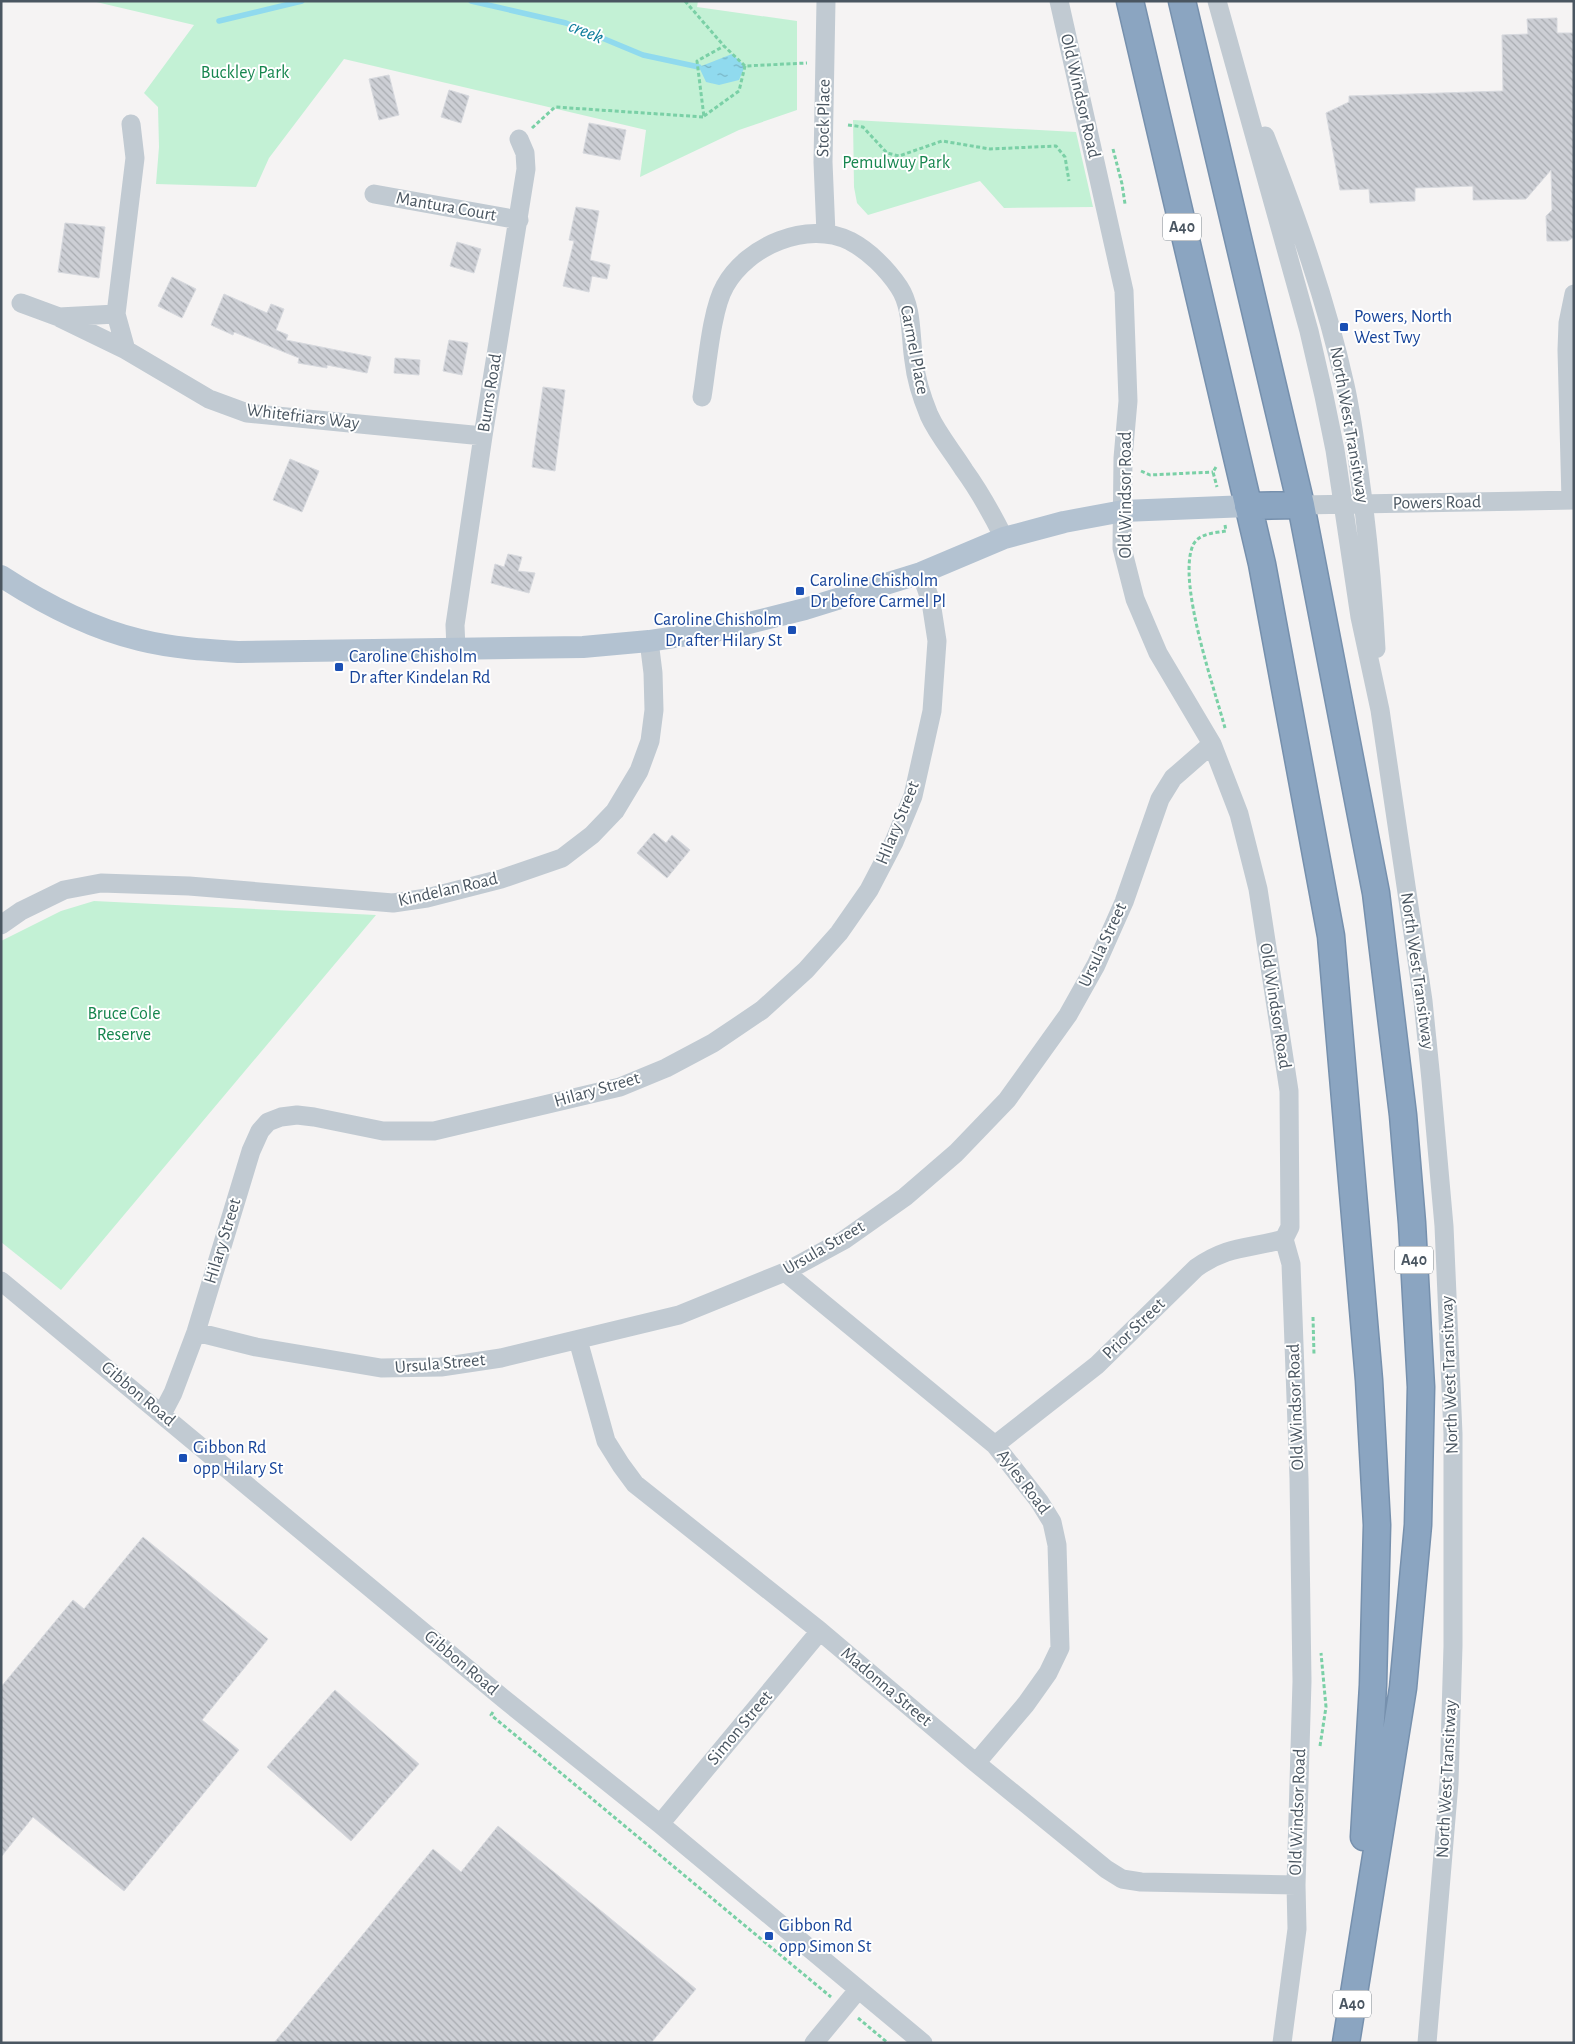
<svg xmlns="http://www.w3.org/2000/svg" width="1575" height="2044" font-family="'Alegreya Sans',sans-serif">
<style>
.park{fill:#c3f1d5}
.water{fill:url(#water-ripples)}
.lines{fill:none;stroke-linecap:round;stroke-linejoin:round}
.stream{stroke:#90daee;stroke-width:5.5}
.building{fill:url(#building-back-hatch);stroke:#d7d9de}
.highway-casing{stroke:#7690ad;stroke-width:29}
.path{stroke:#7ad0a6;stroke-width:3;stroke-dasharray:4 2.5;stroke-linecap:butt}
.minor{stroke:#c1cad2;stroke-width:19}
.major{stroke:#b3c2d1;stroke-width:22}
.highway{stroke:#8ba5c1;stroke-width:26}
.transit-dot{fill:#1a4fb4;stroke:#fff;stroke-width:2}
.labels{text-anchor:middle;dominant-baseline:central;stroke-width:4;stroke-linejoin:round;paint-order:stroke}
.shield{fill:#fff;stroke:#808990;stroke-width:1}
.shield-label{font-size:16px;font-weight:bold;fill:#4a5661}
.park-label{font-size:18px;fill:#17864f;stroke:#fff}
.street-label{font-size:18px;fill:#4a5661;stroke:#fff}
.transit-label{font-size:18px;fill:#164399;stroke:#fff;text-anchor:start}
.water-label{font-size:19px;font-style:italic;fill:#0c7c9b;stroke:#fff}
</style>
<defs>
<pattern id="water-ripples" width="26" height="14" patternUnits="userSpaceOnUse" patternTransform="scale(1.25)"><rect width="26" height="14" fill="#90daee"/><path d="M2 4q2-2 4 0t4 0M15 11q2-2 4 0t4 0" fill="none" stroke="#78b4c4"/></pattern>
<pattern id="building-back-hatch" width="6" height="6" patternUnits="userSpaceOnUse" patternTransform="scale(1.25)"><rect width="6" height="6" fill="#cdcfd5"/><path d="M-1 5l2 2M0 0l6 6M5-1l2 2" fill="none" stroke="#a8abb0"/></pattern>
</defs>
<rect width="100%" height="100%" fill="#f5f3f3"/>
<path class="park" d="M92,1H698L697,7L797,21V110L739,130L640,177L646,130L344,59L269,158L256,187L156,184L159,147L158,107L144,93L194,25Z
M853,120L1076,132L1093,207L1004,208L980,181L868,215L857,203L854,187Z
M94,901L376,915L61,1290L1,1242V941L61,911Z"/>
<path class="water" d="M732,54L745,66L739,80L719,85L706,82L699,67Z"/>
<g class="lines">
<path class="stream" d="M471,1L566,23L643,55L699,67
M219,21L302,1"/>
</g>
<path class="building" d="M1557,18V33H1574V237L1568,241H1547L1546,216L1552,210L1551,170L1526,199L1473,200V186L1415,188V201L1370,203L1369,189L1340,190L1326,113L1349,102V96L1503,91L1502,35L1528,34L1527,19Z
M389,75L399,115L379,120L369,79Z
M449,90L469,96L461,123L441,117Z
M589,123L626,130L620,160L583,153Z
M576,207L599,211L590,260L610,265L607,279L592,276L589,292L563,286L574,241L569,240Z
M65,223L105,227L99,278L58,272Z
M457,242L481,249L474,273L450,266Z
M172,277L196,289L182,318L158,306Z
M224,294L267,313L271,304L284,309L276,330L288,335L286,340L371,357L367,373L327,365V368L298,363L299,358L234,332L233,335L211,325Z
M449,340L468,343L462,375L443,371Z
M395,358L420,360L419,375L394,373Z
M543,387L565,390L555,471L532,467Z
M290,459L319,471L302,512L273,500Z
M508,554L522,557L518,571L535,573L529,593L491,583L495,564L504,567Z
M654,833L666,843L672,835L690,850L667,878L637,853Z
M143,1537L268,1639L202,1720L239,1750L124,1891L33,1817L1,1857V1687L73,1600L84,1609Z
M335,1690L419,1764L351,1841L267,1767Z
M498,1826L696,1989L651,2043H274L433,1849L461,1872Z"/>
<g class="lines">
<g class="highway-casing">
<path id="highway" d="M1130,1L1262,564L1331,936L1369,1380L1377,1525L1373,1685L1364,1837
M1182,1L1301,505L1376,893L1403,1115L1412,1223L1421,1387L1418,1525L1403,1688L1346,2043
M1248,506L1301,505"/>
</g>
<path class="path" d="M685,1L724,46L745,66L807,63
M704,116L739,91L745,66
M848,125L863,127L887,153L899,156L942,141L990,149L1056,146L1065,157L1069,181
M532,128L555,107L704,117L697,61L724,46
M1113,149L1122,184L1125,204
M1216,467L1213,472L1217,487
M1141,471L1150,475L1213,472
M1225,728C1214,687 1177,582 1193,545C1199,533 1215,533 1226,531L1225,525
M1313,1317L1314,1355
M493,1712L491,1715L831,1997
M1320,1746L1326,1707L1321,1653
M858,2018L888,2043"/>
<path class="minor" d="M826,1L823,162L826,234
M1059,1L1124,291L1128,401L1123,458L1122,548L1135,599L1158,653L1212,744L1239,814L1258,889L1289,1091L1290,1227L1284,1239L1291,1264L1299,1478L1302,1681L1296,1885L1297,1929L1282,2043
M1217,1L1309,331L1324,396L1335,450L1360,617L1380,710L1423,1001L1431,1080L1444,1226L1453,1434V1646L1449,1783L1427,2043
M131,124L135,158L116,314L126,350L209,399L247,413L483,436
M1265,136C1297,218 1326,300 1345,385C1352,416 1356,448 1360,479C1368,535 1373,592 1376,649
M374,194L519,220
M21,303L59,317L116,314
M60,318L126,350
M702,397C707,368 711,310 725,286C747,246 807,220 850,241C869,251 887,269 899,287C913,308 910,337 914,361C916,380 922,398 929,415C938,435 953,452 964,470C980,492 992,514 1004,538
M1571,500L1567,350L1568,323L1574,294
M1301,505L1574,500
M456,649L455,625L483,436L526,169L525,153L519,139
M1,925L21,911L64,890L101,883L189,886L393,903L427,898L501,879L562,858L592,835L615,811L639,771L650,741L654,710L653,673L649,641
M785,1272L995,1445L1039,1501L1052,1522L1057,1545L1060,1648L1048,1673L1026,1704L976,1763
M1,1281L504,1699L660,1824L923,2043
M196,1332L256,1347L381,1368L441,1367L501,1358L679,1315L785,1272L844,1240L905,1197L956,1153L1007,1100L1068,1015L1096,965L1124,902L1160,799L1173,778L1212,744
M578,1340L606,1441L621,1465L635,1484L820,1631L976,1763L1106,1869L1122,1879L1141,1882L1296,1885
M162,1414L173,1393L196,1332L251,1151L260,1131L268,1122L281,1117L297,1115L314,1117L383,1131H434L620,1087L666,1068L713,1043L762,1010L806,970L839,933L869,890L894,842L913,796L932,711L937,641L931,602L921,573
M995,1445L1097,1365L1196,1268C1228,1245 1249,1249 1284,1239
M660,1824L820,1631
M814,2043L858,1990"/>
<path class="major" d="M1,576C44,604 90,628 140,640C172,648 206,650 239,652L583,647L649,641L721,630L805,609L921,573L1004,538L1064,522L1123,511L1248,506"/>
<use href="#highway" class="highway"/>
</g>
<g class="transit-dot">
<rect x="1339" y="322" width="10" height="10" rx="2.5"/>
<rect x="795" y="586" width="10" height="10" rx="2.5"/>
<rect x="787" y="625" width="10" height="10" rx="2.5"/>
<rect x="334" y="662" width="10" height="10" rx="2.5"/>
<rect x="178" y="1453" width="10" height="10" rx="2.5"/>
<rect x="764" y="1931" width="10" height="10" rx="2.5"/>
</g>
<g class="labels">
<g class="shield">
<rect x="1163" y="213.5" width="38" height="27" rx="4"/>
<rect x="1395" y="1246.5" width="38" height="27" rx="4"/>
<rect x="1333" y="1990.5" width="38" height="27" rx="4"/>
</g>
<g class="shield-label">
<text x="1182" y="227">A40</text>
<text x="1414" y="1260">A40</text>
<text x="1352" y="2004">A40</text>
</g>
<g class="park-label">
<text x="245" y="73">Buckley Park</text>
<text x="896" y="163">Pemulwuy Park</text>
<text x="124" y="1014">Bruce Cole<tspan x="124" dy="21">Reserve</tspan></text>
</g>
<g class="street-label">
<text transform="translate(1080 96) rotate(77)">Old Windsor Road</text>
<text transform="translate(824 118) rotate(-89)">Stock Place</text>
<text transform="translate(446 207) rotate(10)">Mantura Court</text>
<text transform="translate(914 350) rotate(79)">Carmel Place</text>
<text transform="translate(490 393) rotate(-81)">Burns Road</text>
<text transform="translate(303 417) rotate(7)">Whitefriars Way</text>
<text transform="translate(1349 425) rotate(80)">North West Transitway</text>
<text transform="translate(1126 495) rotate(-90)">Old Windsor Road</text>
<text transform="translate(1437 503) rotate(-1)">Powers Road</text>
<text transform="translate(898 823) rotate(-68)">Hilary Street</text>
<text transform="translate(448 890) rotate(-13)">Kindelan Road</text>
<text transform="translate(1103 945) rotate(-65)">Ursula Street</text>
<text transform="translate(1417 971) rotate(82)">North West Transitway</text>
<text transform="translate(1275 1006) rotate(81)">Old Windsor Road</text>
<text transform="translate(597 1090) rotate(-16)">Hilary Street</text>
<text transform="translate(223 1241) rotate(-73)">Hilary Street</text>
<text transform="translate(824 1248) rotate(-30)">Ursula Street</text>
<text transform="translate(1134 1329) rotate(-44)">Prior Street</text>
<text transform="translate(440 1364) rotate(-5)">Ursula Street</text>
<text transform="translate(1450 1375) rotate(-92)">North West Transitway</text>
<text transform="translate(138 1394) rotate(40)">Gibbon Road</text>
<text transform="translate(1296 1407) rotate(-92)">Old Windsor Road</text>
<text transform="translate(1023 1482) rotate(53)">Ayles Road</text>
<text transform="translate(461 1663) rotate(40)">Gibbon Road</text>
<text transform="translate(886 1687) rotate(40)">Madonna Street</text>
<text transform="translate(740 1728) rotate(-50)">Simon Street</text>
<text transform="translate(1447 1779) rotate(-87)">North West Transitway</text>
<text transform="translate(1298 1812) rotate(-88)">Old Windsor Road</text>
</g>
<g class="transit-label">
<text x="1354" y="317">Powers, North<tspan x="1354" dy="21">West Twy</tspan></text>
<text x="810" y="581">Caroline Chisholm<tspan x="810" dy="21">Dr before Carmel Pl</tspan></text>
<text x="782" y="620" text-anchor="end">Caroline Chisholm<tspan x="782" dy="21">Dr after Hilary St</tspan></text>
<text x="349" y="657">Caroline Chisholm<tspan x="349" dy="21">Dr after Kindelan Rd</tspan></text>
<text x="193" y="1448">Gibbon Rd<tspan x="193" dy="21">opp Hilary St</tspan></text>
<text x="779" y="1926">Gibbon Rd<tspan x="779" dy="21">opp Simon St</tspan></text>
</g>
<g class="water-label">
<text transform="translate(586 32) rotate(22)">creek</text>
</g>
</g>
<rect width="1575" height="2044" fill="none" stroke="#4a5661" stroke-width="5"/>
</svg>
